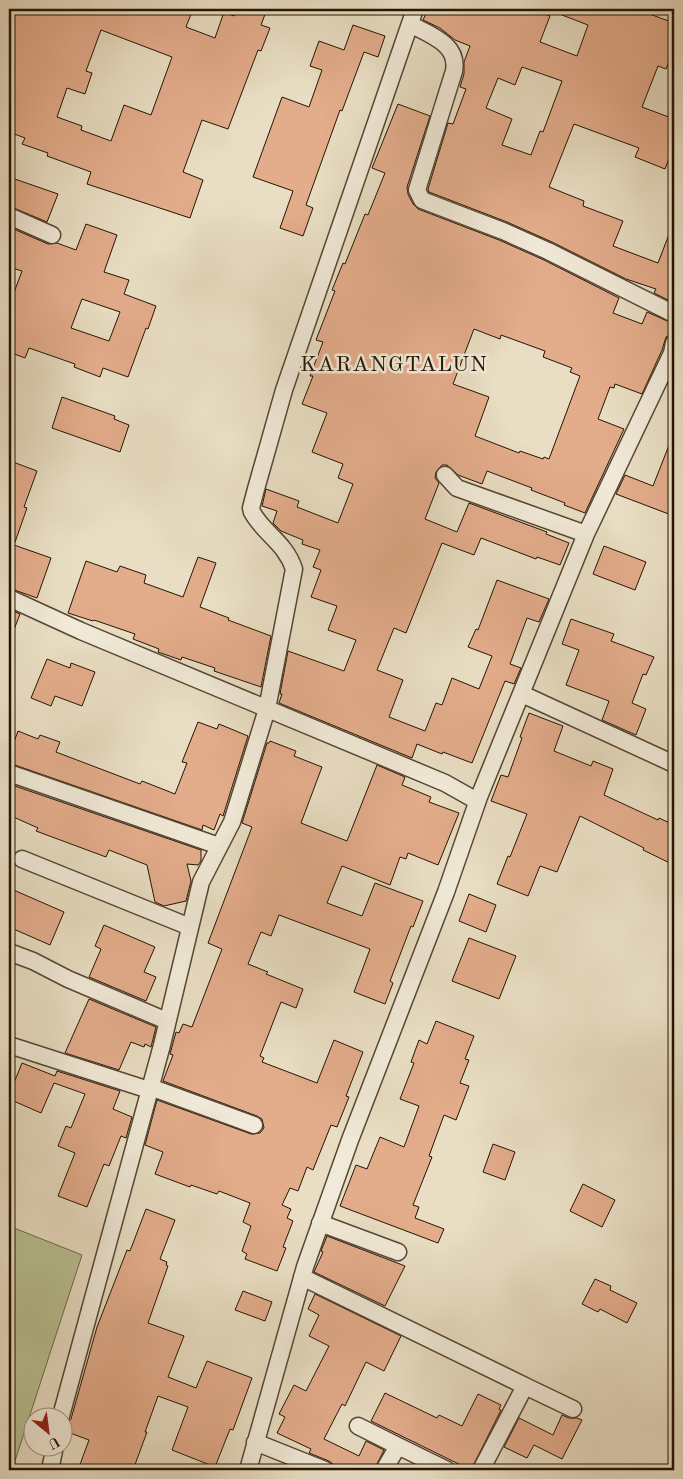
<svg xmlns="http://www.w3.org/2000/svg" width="683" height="1479" font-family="'Old Standard TT',serif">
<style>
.green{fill:#b9c092;stroke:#6e6a4a}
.building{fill:#e3ac8b;stroke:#241403;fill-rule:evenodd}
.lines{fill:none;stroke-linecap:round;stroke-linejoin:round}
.street-casing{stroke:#554633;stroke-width:19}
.street{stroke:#f1ead8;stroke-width:16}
.labels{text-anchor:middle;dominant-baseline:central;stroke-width:5;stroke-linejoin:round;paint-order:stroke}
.quarter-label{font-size:22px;letter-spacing:1px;fill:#241403;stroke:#f1ead8}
</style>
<rect width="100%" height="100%" fill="#e9dec3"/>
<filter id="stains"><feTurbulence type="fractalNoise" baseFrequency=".004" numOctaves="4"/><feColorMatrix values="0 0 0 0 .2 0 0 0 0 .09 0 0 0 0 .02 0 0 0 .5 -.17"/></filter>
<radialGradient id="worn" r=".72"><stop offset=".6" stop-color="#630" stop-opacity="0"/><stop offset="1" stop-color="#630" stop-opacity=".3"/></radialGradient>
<path class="green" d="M9,1226L82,1255L12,1470H9Z"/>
<path class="building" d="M9,9H193L186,27L215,38L224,12L234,16L237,9H267L261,25L270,28L261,51L258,50L228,129L202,120L183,172L203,180L190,218L87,184L91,172L47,156L48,153L22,144L25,138L9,132ZM101,30L172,57L151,115L124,105L111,141L81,130L82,126L57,117L67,88L85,94L92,73L86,71Z
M428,9H530L550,16L540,42L577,56L588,25L549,10L550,9H636L674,23V49L666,69L658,66L642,107L674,119V145L665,169L635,157L639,148L574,124L549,187L584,201L583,206L623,221L613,246L658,263L673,224H674V303L654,293L656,289L626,279L552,242L507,222L429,192L428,189L448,123L453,124L466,89L460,87L464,74V62L470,46L455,40L440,28L423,20ZM522,67L562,81L543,132L540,131L531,155L502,145L512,119L486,108L498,78L515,85Z
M353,25L385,36L378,57L364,52L342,111L340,110L306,205L313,208L303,236L280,228L293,191L253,177L282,97L309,107L322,70L310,66L319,41L344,50Z
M398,104L430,116L407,187L408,194L413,204L418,209L499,240L544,260L619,298L613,313L642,324L647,312L674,324L673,333L666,337L662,350L642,394L615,384L614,388L610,387L598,419L624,429L585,513L564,505L565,503L531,490L532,488L487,471L482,484L458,475L447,465H442L436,472L435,478L439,483L425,519L457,532L469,503L547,532L546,534L569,543L560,565L537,557L536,559L481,538L474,555L442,543L406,633L394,628L377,670L403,680L389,717L425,731L436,703L442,705L452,678L479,689L492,656L468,647L476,629L478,630L497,580L549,599L539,622L527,618L510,664L521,668L514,684L505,681L472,763L443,752L442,754L417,744L412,758L279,703L282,694H280L288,651L344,671L356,640L328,630L337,606L311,597L321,570L313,567L320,550L302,544L303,540L281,531L273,523L277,511L262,506L266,489L299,501L297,507L338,523L353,484L338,478L343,464L312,452L327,413L302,404L313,376H310L323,342L316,340L335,291L332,290L343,263L345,264L365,214L368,215L385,173L372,168ZM474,329L500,339L501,335L545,351L543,357L572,368L570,372L580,376L549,459L544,457L543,459L520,451L519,453L475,436L489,397L453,384Z
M9,177L58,194L47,222L9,206Z
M86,224L117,235L104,272L129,280L124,294L156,306L148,329L146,328L128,377L103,368L100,377L74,367L75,364L29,348L25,358L9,352V306L22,271L9,267V227L48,244L57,243L76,250ZM82,299L120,312L109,341L71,328Z
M62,397L115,416L114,419L129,425L120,452L52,428Z
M673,435H674V516L616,494L625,475L653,486Z
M13,462L37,471L24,507L27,508L14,545L51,558L37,598L9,588V476Z
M604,546L646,562L635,590L593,574Z
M198,557L216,563L200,607L229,618L228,620L271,636L261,687L214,671L215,668L182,657L181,660L158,652L159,649L133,639L135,634L94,620L93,621L68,613L86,561L117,572L120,566L146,575L144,583L183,597Z
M9,609L20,614L10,640L9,639Z
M571,619L614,634L611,641L654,657L646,675L643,674L632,703L646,709L636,735L602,720L609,701L566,685L579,650L562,644Z
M47,659L70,668L71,663L95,672L82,706L55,696L51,706L31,698Z
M529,713L563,726L554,751L591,766L593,761L613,769L604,795L658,820L659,818L674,825V865L643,850L644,848L580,816L557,872L540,866L528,896L497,884L508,856L510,857L527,814L491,801L501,775L508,777L522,738L520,737Z
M198,722L217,729L219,724L248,736L223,816L220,814L214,830L203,825L202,830L9,763V755L18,731L38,739L40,735L60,742L56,752L140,784L142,781L175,794L187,763L182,762Z
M270,741L296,751L294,756L322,767L301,823L347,841L377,765L405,777L402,785L431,797L429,802L459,813L438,865L408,853L406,859L400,857L390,885L342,866L327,903L362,916L375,883L423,901L413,927L411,926L390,981L393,983L385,1004L354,992L370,949L279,915L271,936L261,932L248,964L268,972L266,974L303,989L296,1008L281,1002L260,1056L264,1058L262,1062L317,1083L334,1040L363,1052L346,1096L349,1097L337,1127L331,1125L313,1170L307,1167L298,1191L290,1188L282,1205L291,1209L287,1218L293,1221L283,1247L286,1248L277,1271L245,1259L247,1254L242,1251L251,1226L243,1222L250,1203L219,1191L217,1194L191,1185L190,1187L155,1174L163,1152L145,1145L157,1100L251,1134L260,1133L264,1128L262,1119L257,1116L163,1081L173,1055L170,1054L176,1032L179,1033L183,1024L192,1027L222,949L208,943L252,827L242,823L267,743H269Z
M9,784L201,850V861L198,865L187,864L191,881L186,901L164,906L155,902L147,865L109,850L106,857L36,831L38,828L9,815Z
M9,888L64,912L50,945L9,927Z
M469,894L496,905L486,932L459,921Z
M104,925L155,947L144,972L156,977L146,1001L89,977L101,949L95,946Z
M469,938L516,956L499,999L452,981Z
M89,999L156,1027L151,1047L145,1044L144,1047L131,1042L119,1070L65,1053Z
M436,1021L474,1036L465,1059L469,1060L460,1083L469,1086L456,1120L444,1115L429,1156L432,1157L413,1205L419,1207L415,1218L444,1229L438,1243L340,1206L356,1165L367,1169L380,1137L404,1147L419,1106L400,1099L414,1063L411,1062L419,1040L427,1044Z
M22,1063L55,1076L57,1071L120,1091L113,1109L132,1117L126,1138L121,1136L109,1166L104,1164L87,1207L58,1196L75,1153L58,1146L66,1126L71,1128L85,1094L54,1083L41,1113L9,1099V1095Z
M493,1144L515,1152L505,1180L483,1172Z
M583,1184L615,1200L602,1227L570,1211Z
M146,1209L175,1220L160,1259L167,1262L166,1265L168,1266L148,1323L184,1336L168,1377L196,1388L207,1361L252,1378L233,1430L230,1429L215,1467L172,1450L188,1407L158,1396L145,1432H147L133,1470H78L89,1440L62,1430L71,1419L97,1327L127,1250L130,1251Z
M327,1236L405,1266L385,1306L314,1272L323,1252L321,1251Z
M595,1279L611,1286L610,1290L637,1303L627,1323L600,1309L598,1312L582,1304Z
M243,1291L272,1302L265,1321L235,1310Z
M315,1294L401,1336L384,1371L366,1362L345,1406L342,1404L324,1439L359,1456L366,1441L384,1450L374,1470H335L333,1464L329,1461L309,1453L311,1449L277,1433L285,1417L279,1414L294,1385L306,1391L329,1346L309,1336L319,1315L308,1309Z
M385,1393L437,1418L439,1415L462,1426L478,1394L501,1405L499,1409L501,1410L471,1470L371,1421Z
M562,1415L569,1418H577L582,1420L562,1459L534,1445L527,1458L504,1447L519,1418L553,1435Z"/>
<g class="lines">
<g class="street-casing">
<path id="street" d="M410,24C430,35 459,44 454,71L417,190L422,200L503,231L548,251L674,314
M9,216L52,235
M445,475L457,488L586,534
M9,598L81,631L445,783L477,801
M522,694L674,764
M9,773L219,846
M22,859L190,927
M9,952L33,961L68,979L167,1021
M9,1045L149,1090
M150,1087L254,1125
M320,1223L398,1252
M302,1277L525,1386L481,1470
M525,1386L573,1409
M61,1416L162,1045L201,882L232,822L267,709L294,569C285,542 264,534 252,512L251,508L256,489L284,390L415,9
M358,1426L398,1446
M255,1442L325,1470
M50,1470L55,1446
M248,1470L305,1267L350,1140L446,892L479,797L586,534L672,353L674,343
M384,1470L398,1446L447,1470"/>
</g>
<use href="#street" class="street"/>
</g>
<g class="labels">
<g class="quarter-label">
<text x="394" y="365">KARANGTALUN</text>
</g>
</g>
<rect width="683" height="1479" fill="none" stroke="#e9dec3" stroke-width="30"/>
<rect x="10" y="10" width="663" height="1459" fill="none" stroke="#241403" stroke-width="2.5"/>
<rect x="15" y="15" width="653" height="1449" fill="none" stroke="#241403"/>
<g transform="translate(48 1432) rotate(151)"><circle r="24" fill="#f1ead8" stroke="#9f9483"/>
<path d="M0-4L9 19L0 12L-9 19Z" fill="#8f2418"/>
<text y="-8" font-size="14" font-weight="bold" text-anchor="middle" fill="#241403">U</text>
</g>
<rect width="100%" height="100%" filter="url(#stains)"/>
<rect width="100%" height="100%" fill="url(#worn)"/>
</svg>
